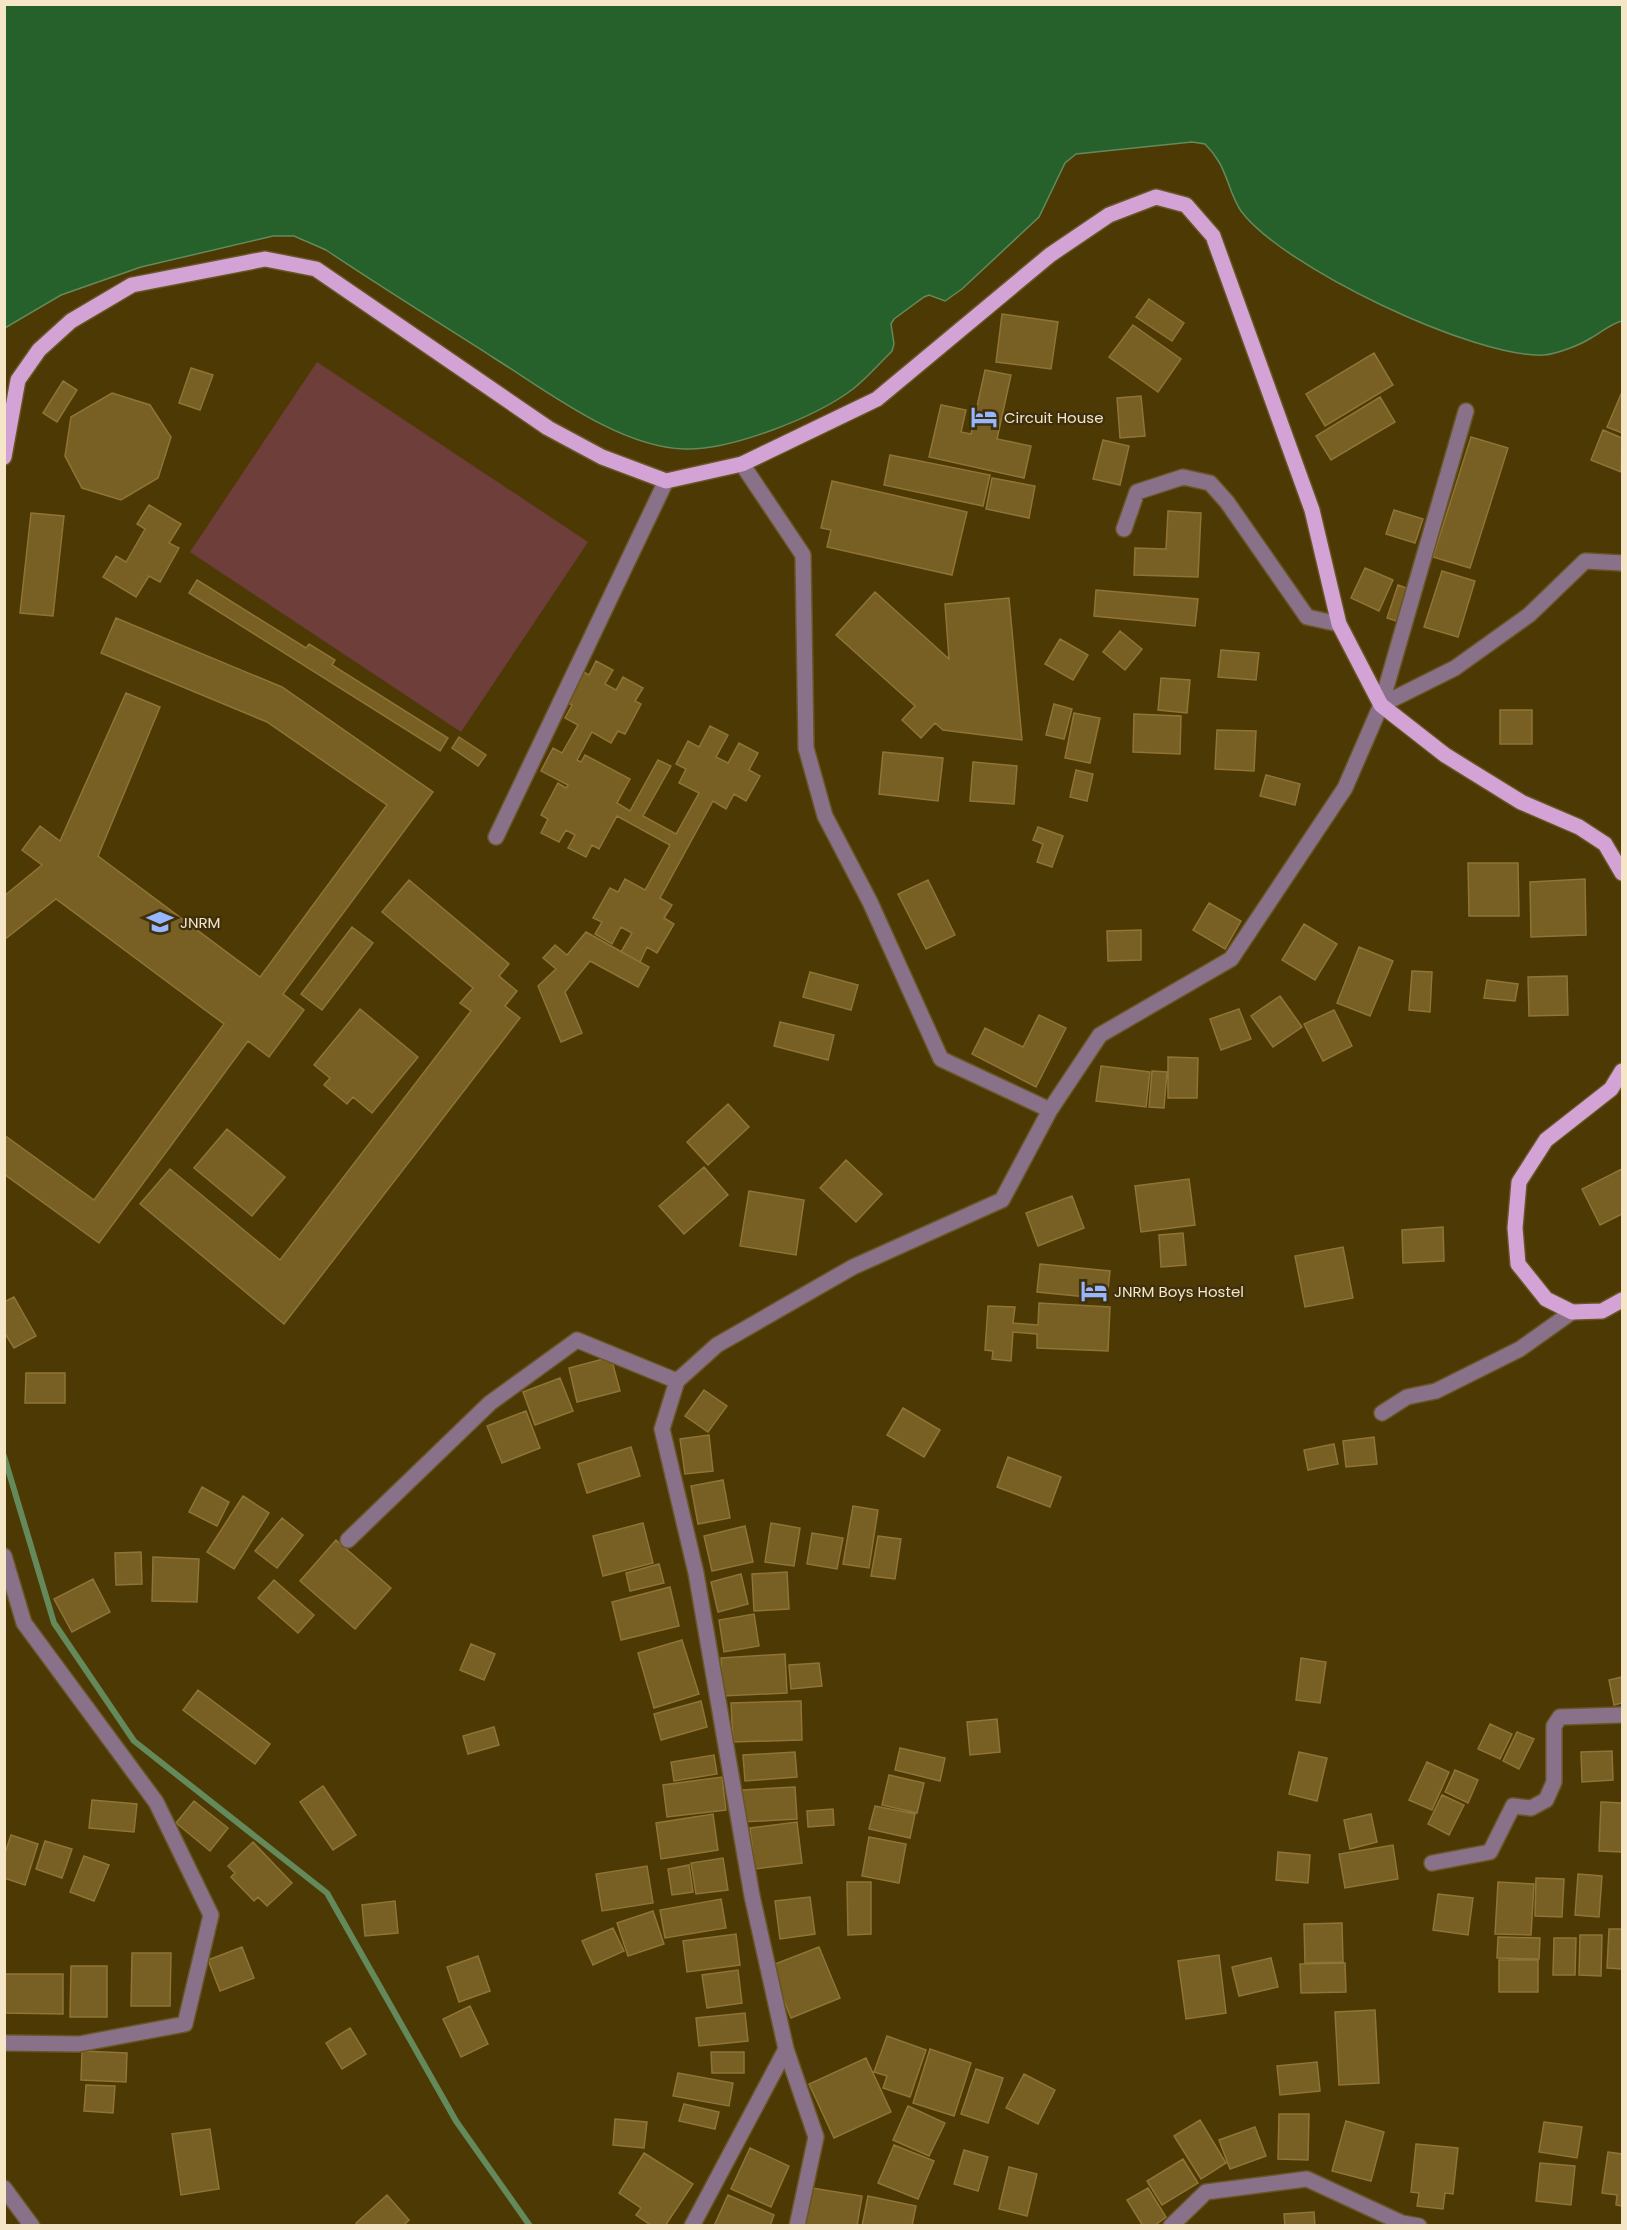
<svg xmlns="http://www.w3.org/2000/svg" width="1627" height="2230" font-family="Poppins,sans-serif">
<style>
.green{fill:#6e3e3a}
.water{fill:#26612c;stroke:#64895a;stroke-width:1.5}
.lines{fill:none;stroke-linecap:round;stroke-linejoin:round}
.stream{stroke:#64895a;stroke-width:6}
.building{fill:#785f24;stroke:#8f7435;stroke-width:1.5}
.minor-casing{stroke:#685523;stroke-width:18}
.major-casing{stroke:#685523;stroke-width:18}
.minor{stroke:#887189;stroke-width:15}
.major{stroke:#d3a3d5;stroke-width:15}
.labels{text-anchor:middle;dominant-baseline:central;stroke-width:4.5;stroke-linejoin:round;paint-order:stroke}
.poi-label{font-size:15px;fill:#f4e6c6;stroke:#3e300e;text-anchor:start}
</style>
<rect width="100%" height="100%" fill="#4d3904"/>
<path class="green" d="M317,362L588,542L461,732L190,552Z"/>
<path class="water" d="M5,4L1622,5V321C1610,324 1602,332 1591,338C1580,345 1557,354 1544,355C1476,359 1282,267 1241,211C1231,197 1228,177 1219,162C1215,155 1210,149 1205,144L1192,142L1076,154L1065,163L1039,217L962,289L945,301L929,295L924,297L894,319L891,324L894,344L892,351C880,363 867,378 853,389C816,417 730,451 684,449C619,447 547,391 494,358C438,322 381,287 326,250L294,236H273L141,267L61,295L5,328Z"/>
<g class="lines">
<path class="stream" d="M4,1456L54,1623L134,1741L327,1893L456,2121L530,2226"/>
</g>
<path class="building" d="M1149,299L1184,323L1172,341L1136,317Z
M1002,314L1058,322L1051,369L996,362Z
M1133,325L1181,359L1158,392L1109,357Z
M1374,353L1393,385L1325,426L1306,394Z
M191,368L213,375L200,410L179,403Z
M985,370L1011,375L997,439L1031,446L1024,478L929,457L941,405L966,410L961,432L971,434Z
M63,381L77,390L57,422L43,413Z
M1622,392V433L1607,427Z
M112,393L150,405L171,437L158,478L121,500L82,488L65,456L71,417Z
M1141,396L1145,436L1120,438L1117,398Z
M1380,397L1395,422L1331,460L1316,436Z
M1603,430L1622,438L1621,472L1591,460Z
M1471,437L1508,448L1470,568L1433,557Z
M1103,440L1129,446L1120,485L1093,479Z
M890,455L990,475L983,506L884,485Z
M992,478L1035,486L1029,518L986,509Z
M832,481L967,512L952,575L827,547L831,530L821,528Z
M149,505L181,524L169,543L179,548L160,582L149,576L136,597L103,577L116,556L126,562L145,529L137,524Z
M1394,510L1423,519L1415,543L1386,534Z
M1168,511L1201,513L1198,577L1134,575L1135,548L1166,549Z
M31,513L64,516L53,616L20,613Z
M1365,568L1393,580L1379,611L1351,598Z
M1442,571L1475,581L1458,637L1424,627Z
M197,580L306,648L309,644L335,660L332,665L448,738L440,751L189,593Z
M1398,585L1417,592L1406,624L1387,618Z
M1096,590L1198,599L1195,626L1094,616Z
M875,592L949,659L945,604L1009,598L1022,740L943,730L935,723L921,738L902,720L915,706L836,635Z
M116,618L282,687L433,792L283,994L304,1010L269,1057L248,1041L99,1243L4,1174V1135L94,1200L224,1024L56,899L4,940V896L42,865L22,850L40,826L60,841L126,693L160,707L98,856L260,977L387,805L267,722L101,653Z
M1120,631L1142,649L1125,670L1103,652Z
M1060,639L1088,655L1073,680L1045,664Z
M1221,650L1259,653L1256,680L1218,677Z
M596,661L613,670L605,684L616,690L623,677L643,688L635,701L641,704L625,734L618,731L611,743L592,732L577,760L581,762L585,755L630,779L617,803L630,811L658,760L671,766L643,816L676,834L699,793L679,783L686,769L676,764L688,741L699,747L710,726L728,735L716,757L728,763L739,743L758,753L749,770L760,776L746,801L734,794L726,809L713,801L660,898L672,905L664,918L674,924L657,953L647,947L640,962L621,952L632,933L621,927L612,944L595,934L602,922L593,918L610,888L618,892L625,879L645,890L670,845L617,816L599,849L592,845L586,857L568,848L575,835L566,830L559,842L541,833L548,819L541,815L558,783L566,788L568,785L541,771L553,748L562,753L578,725L565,718L572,705L565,701L582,671L589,675Z
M1161,678L1190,680L1187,713L1158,710Z
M1054,704L1072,709L1064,739L1046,735Z
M1500,710H1532V744H1500Z
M1074,713L1100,718L1090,763L1065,758Z
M1134,714L1181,716L1180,754L1133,752Z
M1217,730L1256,731L1254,771L1215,769Z
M459,737L486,755L478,766L452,748Z
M883,752L943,758L938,801L879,794Z
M973,762L1017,766L1014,804L970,801Z
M1076,770L1093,774L1087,801L1070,797Z
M1266,775L1300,784L1295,805L1260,796Z
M1038,827L1063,836L1052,867L1037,862L1043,844L1033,840Z
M1468,863H1518L1519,916H1469Z
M1585,879L1586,935L1531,937L1530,882Z
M409,880L509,964L499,976L517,991L505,1006L520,1018L284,1324L140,1204L170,1169L280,1260L471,1011L460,1003L473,988L382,912Z
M928,880L955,935L926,949L898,894Z
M1209,903L1241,921L1225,949L1193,930Z
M1304,924L1337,944L1315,980L1282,960Z
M352,927L373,943L322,1010L301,994Z
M1141,930V960L1108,961L1107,931Z
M586,932L649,967L638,987L590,961L565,992L582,1033L561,1042L538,986L556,969L543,958L555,945L567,955Z
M1359,947L1393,961L1370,1016L1337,1003Z
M1412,971L1432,972L1430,1012L1409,1010Z
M810,972L858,985L851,1010L803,997Z
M1567,976L1568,1015L1529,1016L1528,977Z
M1487,980L1518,984L1515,1001L1484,998Z
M1280,996L1302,1027L1273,1047L1251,1016Z
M360,1009L418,1057L372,1113L353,1097L347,1104L324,1085L330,1078L314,1065Z
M1239,1009L1251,1039L1221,1050L1210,1019Z
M1334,1010L1352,1046L1323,1061L1304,1024Z
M1039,1015L1066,1028L1036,1087L972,1054L985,1028L1023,1047Z
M780,1022L834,1035L828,1060L774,1046Z
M1168,1057L1198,1058L1197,1098H1168Z
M1101,1066L1150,1072L1146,1107L1096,1101Z
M1152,1071L1167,1072L1164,1108L1149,1107Z
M728,1104L749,1127L708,1165L687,1142Z
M227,1129L285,1177L252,1216L194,1168Z
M846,1160L882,1194L856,1222L820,1188Z
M704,1167L728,1195L684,1234L659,1206Z
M1622,1169V1214L1600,1225L1582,1189Z
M1189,1179L1195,1225L1141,1232L1135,1186Z
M749,1191L804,1200L796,1255L740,1246Z
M1072,1196L1084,1228L1038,1246L1026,1213Z
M1443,1227L1444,1261L1403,1263L1402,1230Z
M1183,1233L1186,1265L1161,1267L1159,1235Z
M1343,1247L1353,1298L1305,1307L1295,1256Z
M1040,1264L1110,1271L1107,1299L1037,1292Z
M14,1297L36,1336L14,1348L4,1332V1302Z
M1039,1303L1110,1307L1108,1351L1037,1348V1334L1013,1332L1011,1361L992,1359L993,1351L985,1350L988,1306L1015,1307L1013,1323L1038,1325Z
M611,1357L620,1391L577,1402L569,1368Z
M26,1373H65V1403H25Z
M560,1378L573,1411L535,1425L523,1392Z
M704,1390L727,1406L708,1432L685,1416Z
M903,1408L940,1430L924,1457L887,1435Z
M526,1411L540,1448L502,1463L487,1426Z
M709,1435L713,1471L685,1474L680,1439Z
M1374,1437L1377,1464L1346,1467L1343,1441Z
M1334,1444L1338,1464L1308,1470L1304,1450Z
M631,1447L640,1476L587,1493L578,1464Z
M1008,1457L1061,1477L1050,1507L997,1487Z
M723,1480L730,1518L698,1524L691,1486Z
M202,1487L229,1502L217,1526L189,1512Z
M243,1496L269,1513L234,1569L207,1552Z
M853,1506L878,1510L869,1568L843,1564Z
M282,1518L303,1535L277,1568L255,1551Z
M643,1523L653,1563L603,1576L593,1536Z
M771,1523L800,1528L794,1566L765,1562Z
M745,1526L753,1562L712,1571L704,1536Z
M812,1533L843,1538L837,1569L807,1564Z
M878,1536L901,1539L895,1579L871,1576Z
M336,1540L391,1588L355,1629L300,1581Z
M141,1552L142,1584L116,1585L115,1553Z
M153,1557L199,1559L197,1602L152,1601Z
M659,1564L664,1583L630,1591L626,1573Z
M787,1572L789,1609L754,1611L752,1574Z
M741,1574L748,1604L718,1612L711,1582Z
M93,1579L110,1612L72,1632L54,1599Z
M274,1580L314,1615L298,1633L258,1598Z
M670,1587L679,1626L621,1640L612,1602Z
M754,1614L759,1646L724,1652L719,1620Z
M682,1640L699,1694L654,1708L638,1653Z
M471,1644L495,1654L484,1680L460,1670Z
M785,1654L787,1693L722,1696L721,1658Z
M1301,1658L1326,1662L1320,1703L1296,1700Z
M819,1663L822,1686L791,1689L789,1665Z
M1622,1677V1703L1614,1705L1609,1680Z
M198,1690L270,1744L255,1764L183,1710Z
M701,1701L707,1727L661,1740L654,1714Z
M801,1701L802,1740L733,1742L731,1703Z
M997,1719L1000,1752L970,1755L967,1722Z
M1490,1724L1512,1734L1500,1759L1478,1749Z
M494,1727L499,1745L468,1754L463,1736Z
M1517,1732L1534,1739L1519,1769L1503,1761Z
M900,1748L945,1758L940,1781L895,1770Z
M1612,1751L1613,1780L1582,1782L1581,1752Z
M795,1752L797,1777L745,1781L743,1755Z
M1299,1752L1327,1758L1317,1801L1289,1794Z
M714,1755L717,1774L674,1781L671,1762Z
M1427,1762L1449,1772L1432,1810L1409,1800Z
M1455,1770L1478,1780L1468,1803L1445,1792Z
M889,1775L924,1783L917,1813L882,1805Z
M722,1777L726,1810L667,1817L663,1785Z
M323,1786L356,1835L333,1850L300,1802Z
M795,1787L797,1819L743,1822L742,1790Z
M1442,1795L1464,1805L1449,1835L1428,1824Z
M92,1800L137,1804L134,1832L89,1828Z
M194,1801L228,1828L210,1851L176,1823Z
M1601,1802L1622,1803V1852L1599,1851Z
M875,1806L915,1814L910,1838L869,1829Z
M833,1809L834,1825L808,1827L807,1811Z
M713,1814L718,1850L661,1859L656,1823Z
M1371,1814L1377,1842L1350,1849L1344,1820Z
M797,1822L802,1863L755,1869L750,1828Z
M11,1835L38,1844L25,1885L4,1878V1856Z
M869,1837L906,1844L899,1883L862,1876Z
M45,1841L72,1849L62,1878L36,1869Z
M253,1842L292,1883L267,1906L258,1897L254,1901L231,1877L235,1873L228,1866Z
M1393,1845L1398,1879L1345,1888L1339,1854Z
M1278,1852L1310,1855L1308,1883L1276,1880Z
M84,1856L109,1865L94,1901L70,1892Z
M723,1858L728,1890L696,1894L691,1863Z
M689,1865L693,1892L672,1895L668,1869Z
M647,1866L653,1903L602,1911L596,1874Z
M1578,1874L1602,1876L1599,1917L1575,1915Z
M1536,1878L1564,1879L1562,1917L1535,1916Z
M847,1882H871V1934L848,1935Z
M1498,1882L1534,1884L1531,1935L1495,1934Z
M1438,1894L1473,1898L1468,1935L1433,1930Z
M810,1897L815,1934L780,1939L775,1901Z
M721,1899L726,1928L665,1938L660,1910Z
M395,1901L398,1933L365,1936L362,1905Z
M653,1911L664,1944L628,1956L617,1923Z
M1342,1923L1343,1962L1305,1963L1304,1924Z
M613,1928L624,1951L593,1965L582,1941Z
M1609,1929H1622V1969L1607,1968Z
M736,1934L740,1965L687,1972L683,1941Z
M1580,1935H1602L1601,1976L1579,1975Z
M1498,1937L1540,1938L1539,1959L1497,1958Z
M1554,1938H1576L1575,1975H1553Z
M242,1947L254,1978L220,1991L208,1960Z
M819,1947L840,1998L791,2018L770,1966Z
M132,1953H171L170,2006H131Z
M1219,1955L1226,2013L1186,2019L1178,1961Z
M478,1956L490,1991L459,2002L447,1967Z
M1271,1958L1278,1987L1239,1996L1232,1967Z
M1499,1960H1538V1992H1499Z
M1345,1963L1346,1992L1301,1993L1300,1964Z
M71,1966H107V2017H70Z
M738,1970L742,2003L707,2008L702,1975Z
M4,1974H63V2014L4,2013Z
M470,2006L488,2044L461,2057L443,2019Z
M1375,2010L1379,2083L1339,2085L1335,2012Z
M745,2013L748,2041L699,2046L696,2018Z
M350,2028L366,2054L342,2069L326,2043Z
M887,2036L926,2050L910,2097L883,2088L887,2076L874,2072Z
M930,2049L971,2063L954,2116L913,2103Z
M82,2051L127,2053L126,2082L81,2080Z
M711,2052H744V2073H712Z
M866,2058L891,2112L834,2138L809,2084Z
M1317,2062L1320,2091L1280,2095L1277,2066Z
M976,2069L1003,2078L988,2123L961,2114Z
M678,2073L733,2083L729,2106L673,2096Z
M1024,2074L1055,2090L1038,2124L1006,2108Z
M86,2085L115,2086L113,2113L84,2111Z
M684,2104L719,2112L715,2129L679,2121Z
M908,2106L945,2123L929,2156L893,2140Z
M1279,2114H1309L1308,2160L1278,2159Z
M615,2119L647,2122L644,2148L613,2145Z
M1200,2120L1226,2163L1201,2179L1174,2136Z
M1346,2121L1384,2132L1371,2181L1332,2171Z
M1544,2122L1582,2127L1577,2158L1539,2152Z
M1255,2127L1266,2156L1230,2169L1219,2140Z
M210,2129L219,2189L181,2195L172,2134Z
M1416,2144L1458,2148L1453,2194L1445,2193L1443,2209L1417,2206L1419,2193L1411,2192Z
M894,2145L934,2161L918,2199L878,2183Z
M750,2148L789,2166L771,2207L731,2189Z
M964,2150L988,2157L978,2191L954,2184Z
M1608,2152L1622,2154V2206L1616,2205L1617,2195L1602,2193Z
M644,2153L693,2184L665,2226H652L636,2215L641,2208L619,2193Z
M1183,2159L1198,2183L1162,2205L1147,2181Z
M1540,2163L1575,2166L1571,2205L1536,2201Z
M1009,2167L1037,2174L1027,2216L999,2209Z
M812,2188L862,2196L857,2226H805Z
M1148,2188L1166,2217L1154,2226H1143L1127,2200Z
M387,2195L409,2220L403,2226H358L356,2223Z
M728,2195L774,2215L770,2226H714Z
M868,2196L916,2206L912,2226H862Z
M1314,2212L1315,2226H1285L1284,2214Z"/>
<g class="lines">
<g class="minor-casing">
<path id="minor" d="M742,464L803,555L806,748L825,816L870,902L941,1059L1050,1110
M1124,529L1137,492L1183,477L1210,483L1227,502L1307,617L1339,624
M1381,705L1455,668L1529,615L1585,561L1622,563
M496,837L666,481
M1382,1413L1407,1397L1436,1391L1520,1349L1572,1312
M348,1540L490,1403L577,1340L677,1381
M4,1556L24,1623L156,1802L211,1915L185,2024L79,2044L4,2043
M1432,1863L1490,1852L1513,1806L1531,1808L1546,1800L1554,1782V1726L1560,1717L1622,1715
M4,2188L32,2226
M692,2226L786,2049
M797,2226L816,2137L786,2049L752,1896L696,1573L662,1429L677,1381L717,1345L853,1267L1002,1200L1050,1110L1100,1035L1231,959L1345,788L1381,705L1466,411
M1171,2226L1206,2192L1307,2179L1402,2223L1419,2226"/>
</g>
<g class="major-casing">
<path id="major" d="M4,457L18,380L39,350L71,321L132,285L265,259L316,269L548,428L602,457L666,481L742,464L877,399L1050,255L1109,215L1156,197L1186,205L1213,236L1312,510L1339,624L1381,705L1445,755L1521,802L1579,827L1605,844L1622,873
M1622,1071L1611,1089L1546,1140L1519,1182L1515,1228L1518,1264L1546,1299L1572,1312L1602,1311L1622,1300"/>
</g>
<use href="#minor" class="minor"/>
<use href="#major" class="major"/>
</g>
<defs>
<g id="hotel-bare" transform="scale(2.07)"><path d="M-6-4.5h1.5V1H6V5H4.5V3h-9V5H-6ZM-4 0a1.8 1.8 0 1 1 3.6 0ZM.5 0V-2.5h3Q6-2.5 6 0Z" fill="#96b6fd" stroke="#3e300e" stroke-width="2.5" paint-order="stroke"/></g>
<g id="university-bare" transform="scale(2.07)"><path d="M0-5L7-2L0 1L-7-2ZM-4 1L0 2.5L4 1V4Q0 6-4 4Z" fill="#96b6fd" stroke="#3e300e" stroke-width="2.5" paint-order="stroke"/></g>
</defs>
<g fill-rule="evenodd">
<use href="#hotel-bare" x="984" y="417"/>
<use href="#university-bare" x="160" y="922"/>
<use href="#hotel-bare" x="1094" y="1291"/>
</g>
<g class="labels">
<g class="poi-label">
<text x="1004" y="417">Circuit House</text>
<text x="180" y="922">JNRM</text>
<text x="1114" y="1291">JNRM Boys Hostel</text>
</g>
</g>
<rect width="1627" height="2230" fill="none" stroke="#f4e6c6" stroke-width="12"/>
</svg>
